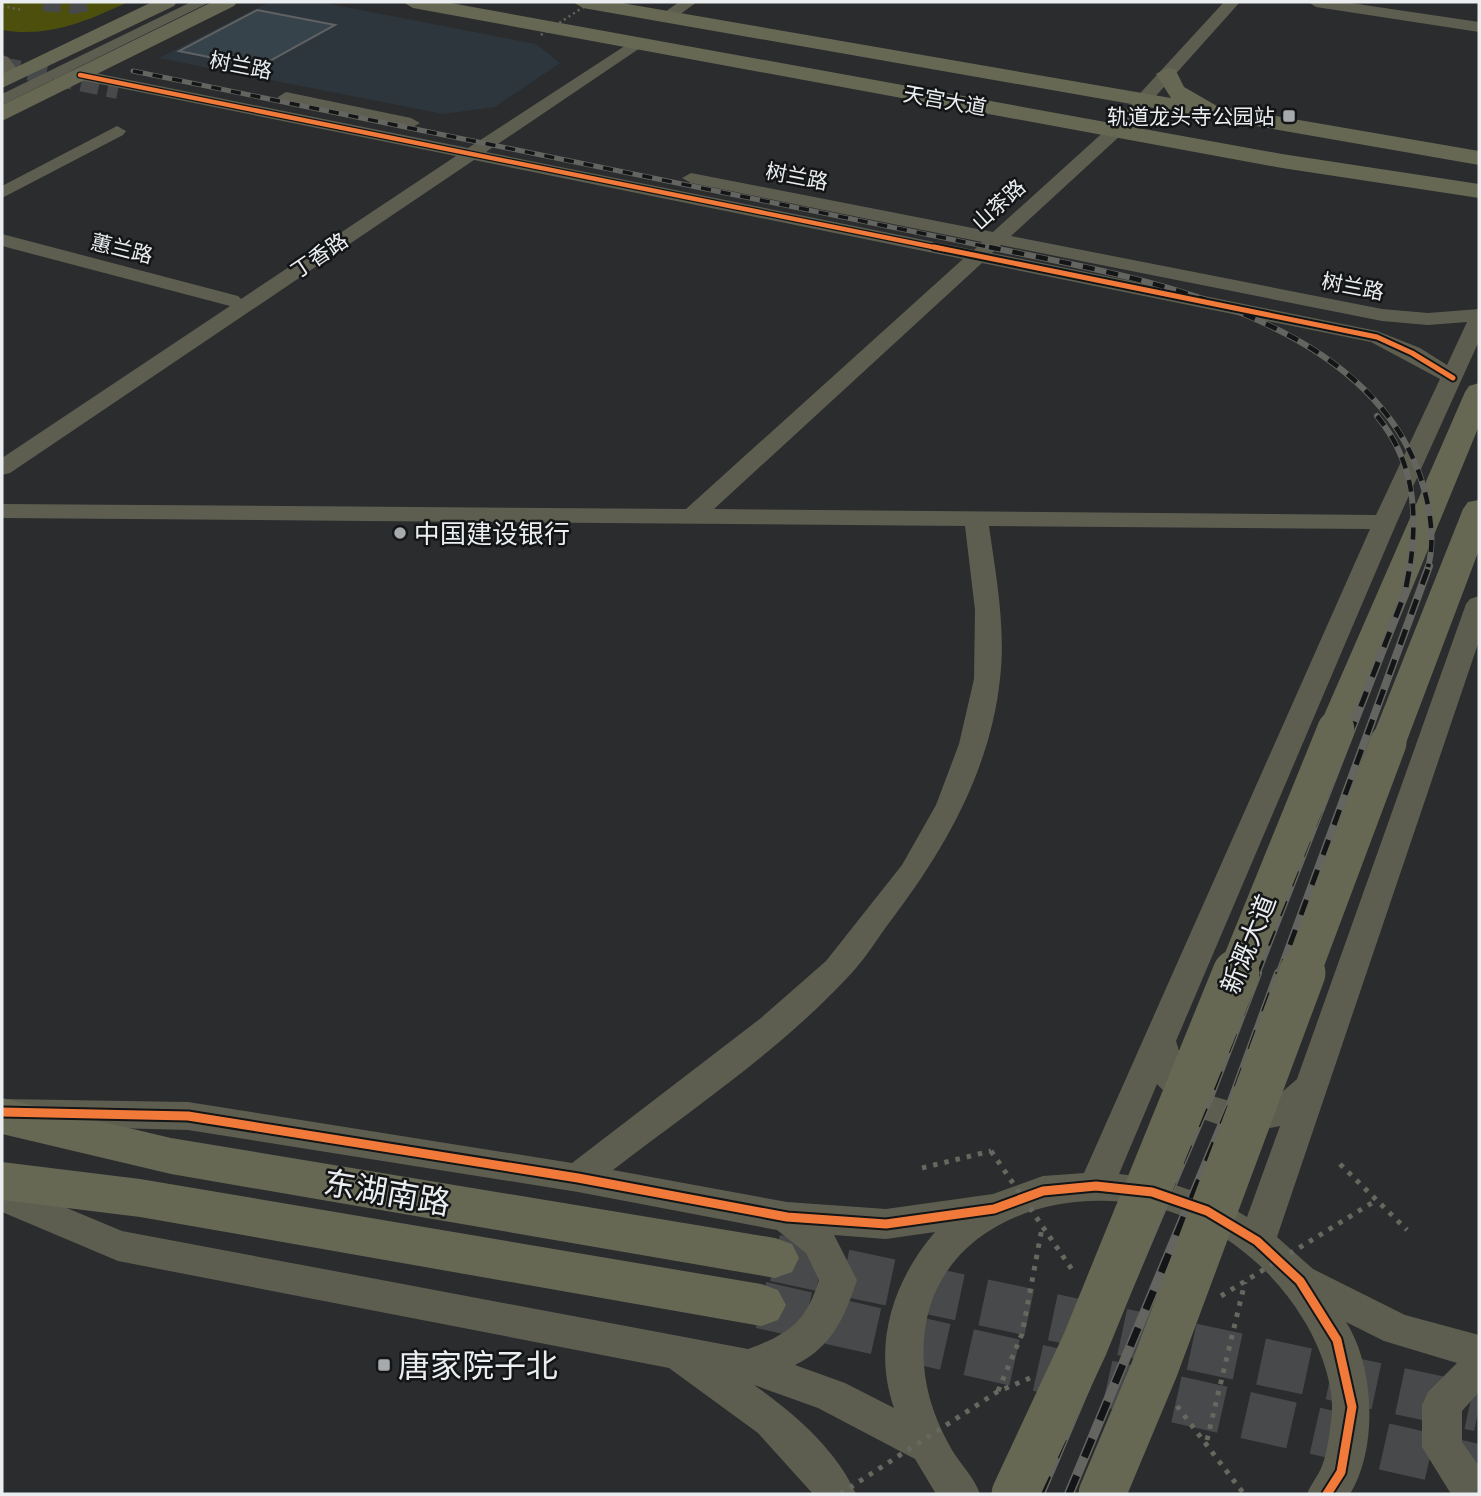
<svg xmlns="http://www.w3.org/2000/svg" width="1481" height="1496" font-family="Mulish,'Noto Sans SC',sans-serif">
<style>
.built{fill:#2d363c}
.green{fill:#4d500d}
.building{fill:#37434a;stroke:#5f6163;stroke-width:2}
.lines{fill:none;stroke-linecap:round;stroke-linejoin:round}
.minor-tunnel{stroke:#47494b;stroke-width:18;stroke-dasharray:18 9;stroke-linecap:butt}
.major-tunnel{stroke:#47494b;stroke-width:47;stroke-dasharray:47 24;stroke-linecap:butt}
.path-far1{stroke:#66675e;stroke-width:2.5;stroke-dasharray:2 3.5;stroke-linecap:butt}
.path{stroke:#66675e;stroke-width:5;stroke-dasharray:4.5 7;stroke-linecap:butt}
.minor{fill:#5d5e50;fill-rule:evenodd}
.major{fill:#666854;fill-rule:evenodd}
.rail-far3-casing{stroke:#646560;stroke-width:5}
.rail-far2-casing{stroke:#646560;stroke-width:6}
.rail-far1-casing{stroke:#646560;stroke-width:8}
.rail-casing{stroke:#646560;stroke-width:10}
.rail-far3{stroke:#131516;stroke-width:3.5;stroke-dasharray:10;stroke-linecap:butt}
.rail-far2{stroke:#131516;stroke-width:4.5;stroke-dasharray:12;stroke-linecap:butt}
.rail-far1{stroke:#131516;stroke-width:5;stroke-dasharray:16;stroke-linecap:butt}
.rail{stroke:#131516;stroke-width:7;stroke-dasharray:20;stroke-linecap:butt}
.path-bridge-far1{stroke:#66675e;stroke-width:2.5;stroke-dasharray:2 3.5;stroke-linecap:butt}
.path-bridge{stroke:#66675e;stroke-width:5;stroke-dasharray:4.5 7;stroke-linecap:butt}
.major-bridge-far1{stroke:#666854;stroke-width:37}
.major-bridge{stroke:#666854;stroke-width:47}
.cycleway-far2-casing{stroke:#131516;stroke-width:7}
.cycleway-far1-casing{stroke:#131516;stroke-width:9}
.cycleway-casing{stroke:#131516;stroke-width:13}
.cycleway-far2{stroke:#f17a3a;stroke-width:4.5}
.cycleway-far1{stroke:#f17a3a;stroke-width:5}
.cycleway{stroke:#f17a3a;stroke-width:9}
.poi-dot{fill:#a7aaac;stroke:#131516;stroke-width:2.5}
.labels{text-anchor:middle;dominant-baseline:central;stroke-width:5;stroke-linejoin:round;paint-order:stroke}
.far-street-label{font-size:21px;fill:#ebeef0;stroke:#131516}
.far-poi-label{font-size:21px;fill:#ebeef0;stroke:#131516;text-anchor:end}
.poi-label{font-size:26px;fill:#ebeef0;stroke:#131516;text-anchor:start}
.street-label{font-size:26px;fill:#ebeef0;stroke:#131516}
.near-street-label{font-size:32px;fill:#ebeef0;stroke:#131516}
.near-poi-label{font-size:32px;fill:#ebeef0;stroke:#131516;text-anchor:start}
</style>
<rect width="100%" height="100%" fill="#2a2c2e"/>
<path class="built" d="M269,2H320L536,44L560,63L495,107L443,114L159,58Z"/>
<path class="green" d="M2,2H128C87,21 48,38 2,30Z"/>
<path class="building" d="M257,10L335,25L259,67L179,51Z"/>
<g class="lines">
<path class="minor-tunnel" d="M43,2L74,5L86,2
M2,66L118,90"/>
<path class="major-tunnel" d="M775,1258L1479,1408
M761,1305L1479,1468"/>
<path class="path-far1" d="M2,6L22,10"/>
<path class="path" d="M1340,1164L1407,1230
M922,1168L991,1151"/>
<path class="minor" d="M191,2H210L2,105V94Z
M679,2H697L672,20H662V14Z
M1224,2H1240L1121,135L1011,236L1382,309L1428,313L1479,309V341L1397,522L1176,1041L1185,1071L1209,1095L1243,1105L1273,1100L1297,1079L1466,604L1470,599L1479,596V641L1277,1237L1313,1269L1405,1315L1479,1335V1392L1462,1411V1442L1479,1466V1494H1451L1422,1447V1405L1428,1392L1457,1363L1384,1341L1346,1322C1375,1367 1378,1449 1350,1494H1307C1311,1484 1318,1476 1322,1466C1328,1451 1331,1425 1332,1409C1333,1381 1318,1342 1303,1319C1278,1277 1239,1242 1194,1221C1081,1169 913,1218 924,1365C926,1395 937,1424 952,1450C961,1465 974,1477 980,1494H936L915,1459L818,1408L754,1385C793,1412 837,1450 856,1494H813L758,1433L669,1368L118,1261L2,1212V1181L122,1231L748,1349C789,1334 806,1322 819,1280L806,1253L777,1230L578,1192L188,1130L2,1125V1099L188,1102L572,1163L761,1018L826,961L902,865L936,805L959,744L974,679L975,610L965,526L2,518V504L686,509L963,259L474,160L10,473L2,475V458L230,306L2,246V234L238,296L241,299L456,156L80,80L72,75L74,72L80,70L468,148L637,38L645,43L643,46L486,152L974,250L982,242L691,183L682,178L691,173L993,232L1109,127ZM1001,245L1382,321L1428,325L1467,322L1447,365L1420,348L1377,331L992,253ZM982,263L1371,342L1440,379L1376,515L714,509ZM989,526L1370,529L1084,1173L1043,1176L993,1194L886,1209L787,1202L613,1170C692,1109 779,1051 847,978C862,963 874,944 886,927C942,854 990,773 1000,679C1006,628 996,576 989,526ZM1157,1084L1185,1113L1243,1133L1280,1126L1247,1217C1208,1193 1165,1179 1119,1174ZM935,1232C893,1281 872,1345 894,1408L845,1383L795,1365C832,1347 845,1317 857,1280L834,1235L886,1239Z
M1308,2H1344L1479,22V32L1316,7Z
M2,55L8,57L17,69L8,84L2,85Z
M286,92L411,118L420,123L411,128L280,101L278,97Z
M117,126L126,131L123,135L2,198V186Z"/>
<path class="major" d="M152,2H177L174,6L2,88V74Z
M212,2H237L234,6L2,121V105Z
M403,2H445L1282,154L1479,184V198L1282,168L413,8Z
M573,2H616L1171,98L1156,74L1167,68L1175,69L1184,87L1217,106L1479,151V165L583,8Z
M1479,383V426L1354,729L1349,737L1336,741L1323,737L1318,729L1465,392L1469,386Z
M1479,500V550L1406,743L1401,751L1388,755L1375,751L1370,743L1463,509L1468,502Z
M2,1098L171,1138L775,1238L792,1244L799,1258L792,1272L775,1278L171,1174L2,1134Z
M2,1162L140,1179L761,1284L778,1290L786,1305L778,1320L761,1326L140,1217L2,1200Z"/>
<g class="rail-far3-casing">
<path id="rail-far3" d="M133,71L998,249"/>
</g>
<g class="rail-far2-casing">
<path id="rail-far2" d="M989,247C1134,277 1361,313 1419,473C1429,501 1436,538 1428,567
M1377,416C1414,461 1418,511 1410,567"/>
</g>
<g class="rail-far1-casing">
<path id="rail-far1" d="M1256,975L1405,593L1410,566
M1279,975L1429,566"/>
</g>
<g class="rail-casing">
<path id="rail" d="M1040,1494L1209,1097L1257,973
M1069,1494L1230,1107L1279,973"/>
</g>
<use href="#rail-far3" class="rail-far3"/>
<use href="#rail-far2" class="rail-far2"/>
<use href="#rail-far1" class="rail-far1"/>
<use href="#rail" class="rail"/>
<path class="path-bridge-far1" d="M541,35L591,2"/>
<path class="path-bridge" d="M991,1151L1075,1274
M1221,1296L1375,1201
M998,1391L1022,1334L1042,1228
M1177,1406L1244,1494
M1207,1440L1245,1282
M840,1494L997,1392L1030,1378"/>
<path class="major-bridge-far1" d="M1236,975L1336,729
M1301,975L1388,743"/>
<path class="major-bridge" d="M1015,1494L1085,1344L1236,973
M1102,1494L1154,1370L1302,973"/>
<g class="cycleway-far2-casing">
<path id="cycleway-far2" d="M80,75L943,249"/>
</g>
<g class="cycleway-far1-casing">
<path id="cycleway-far1" d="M934,247L1377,337L1412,353L1453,378"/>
</g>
<g class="cycleway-casing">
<path id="cycleway" d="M2,1112L188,1116L578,1178L787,1217L886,1224L994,1209L1043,1191L1096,1186L1152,1192L1207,1211L1257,1241L1300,1281L1337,1340L1352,1407L1341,1472L1327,1494"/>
</g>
<use href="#cycleway-far2" class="cycleway-far2"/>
<use href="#cycleway-far1" class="cycleway-far1"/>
<use href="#cycleway" class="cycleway"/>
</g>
<g class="poi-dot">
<rect x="1282" y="109" width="14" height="14" rx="3.5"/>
<circle cx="400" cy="533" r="7"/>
<rect x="377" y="1358" width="14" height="14" rx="3.5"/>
</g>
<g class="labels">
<g class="far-street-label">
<text transform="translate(241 65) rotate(11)">树兰路</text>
<text transform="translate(945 100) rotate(10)">天宫大道</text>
<text transform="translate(797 176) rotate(11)">树兰路</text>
<text transform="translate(998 204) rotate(-42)">山茶路</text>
<text transform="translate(122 248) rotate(14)">蕙兰路</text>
<text transform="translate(319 255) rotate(-34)">丁香路</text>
<text transform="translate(1353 286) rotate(11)">树兰路</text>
</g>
<g class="far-poi-label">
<text x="1275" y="116">轨道龙头寺公园站</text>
</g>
<g class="poi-label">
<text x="414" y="533">中国建设银行</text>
</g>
<g class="street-label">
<text transform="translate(1248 944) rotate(-68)">新溉大道</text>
</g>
<g class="near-street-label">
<text transform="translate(387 1192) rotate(10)">东湖南路</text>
</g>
<g class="near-poi-label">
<text x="398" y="1365">唐家院子北</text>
</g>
</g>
<rect width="1481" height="1496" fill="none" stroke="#ebeef0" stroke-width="7"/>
</svg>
